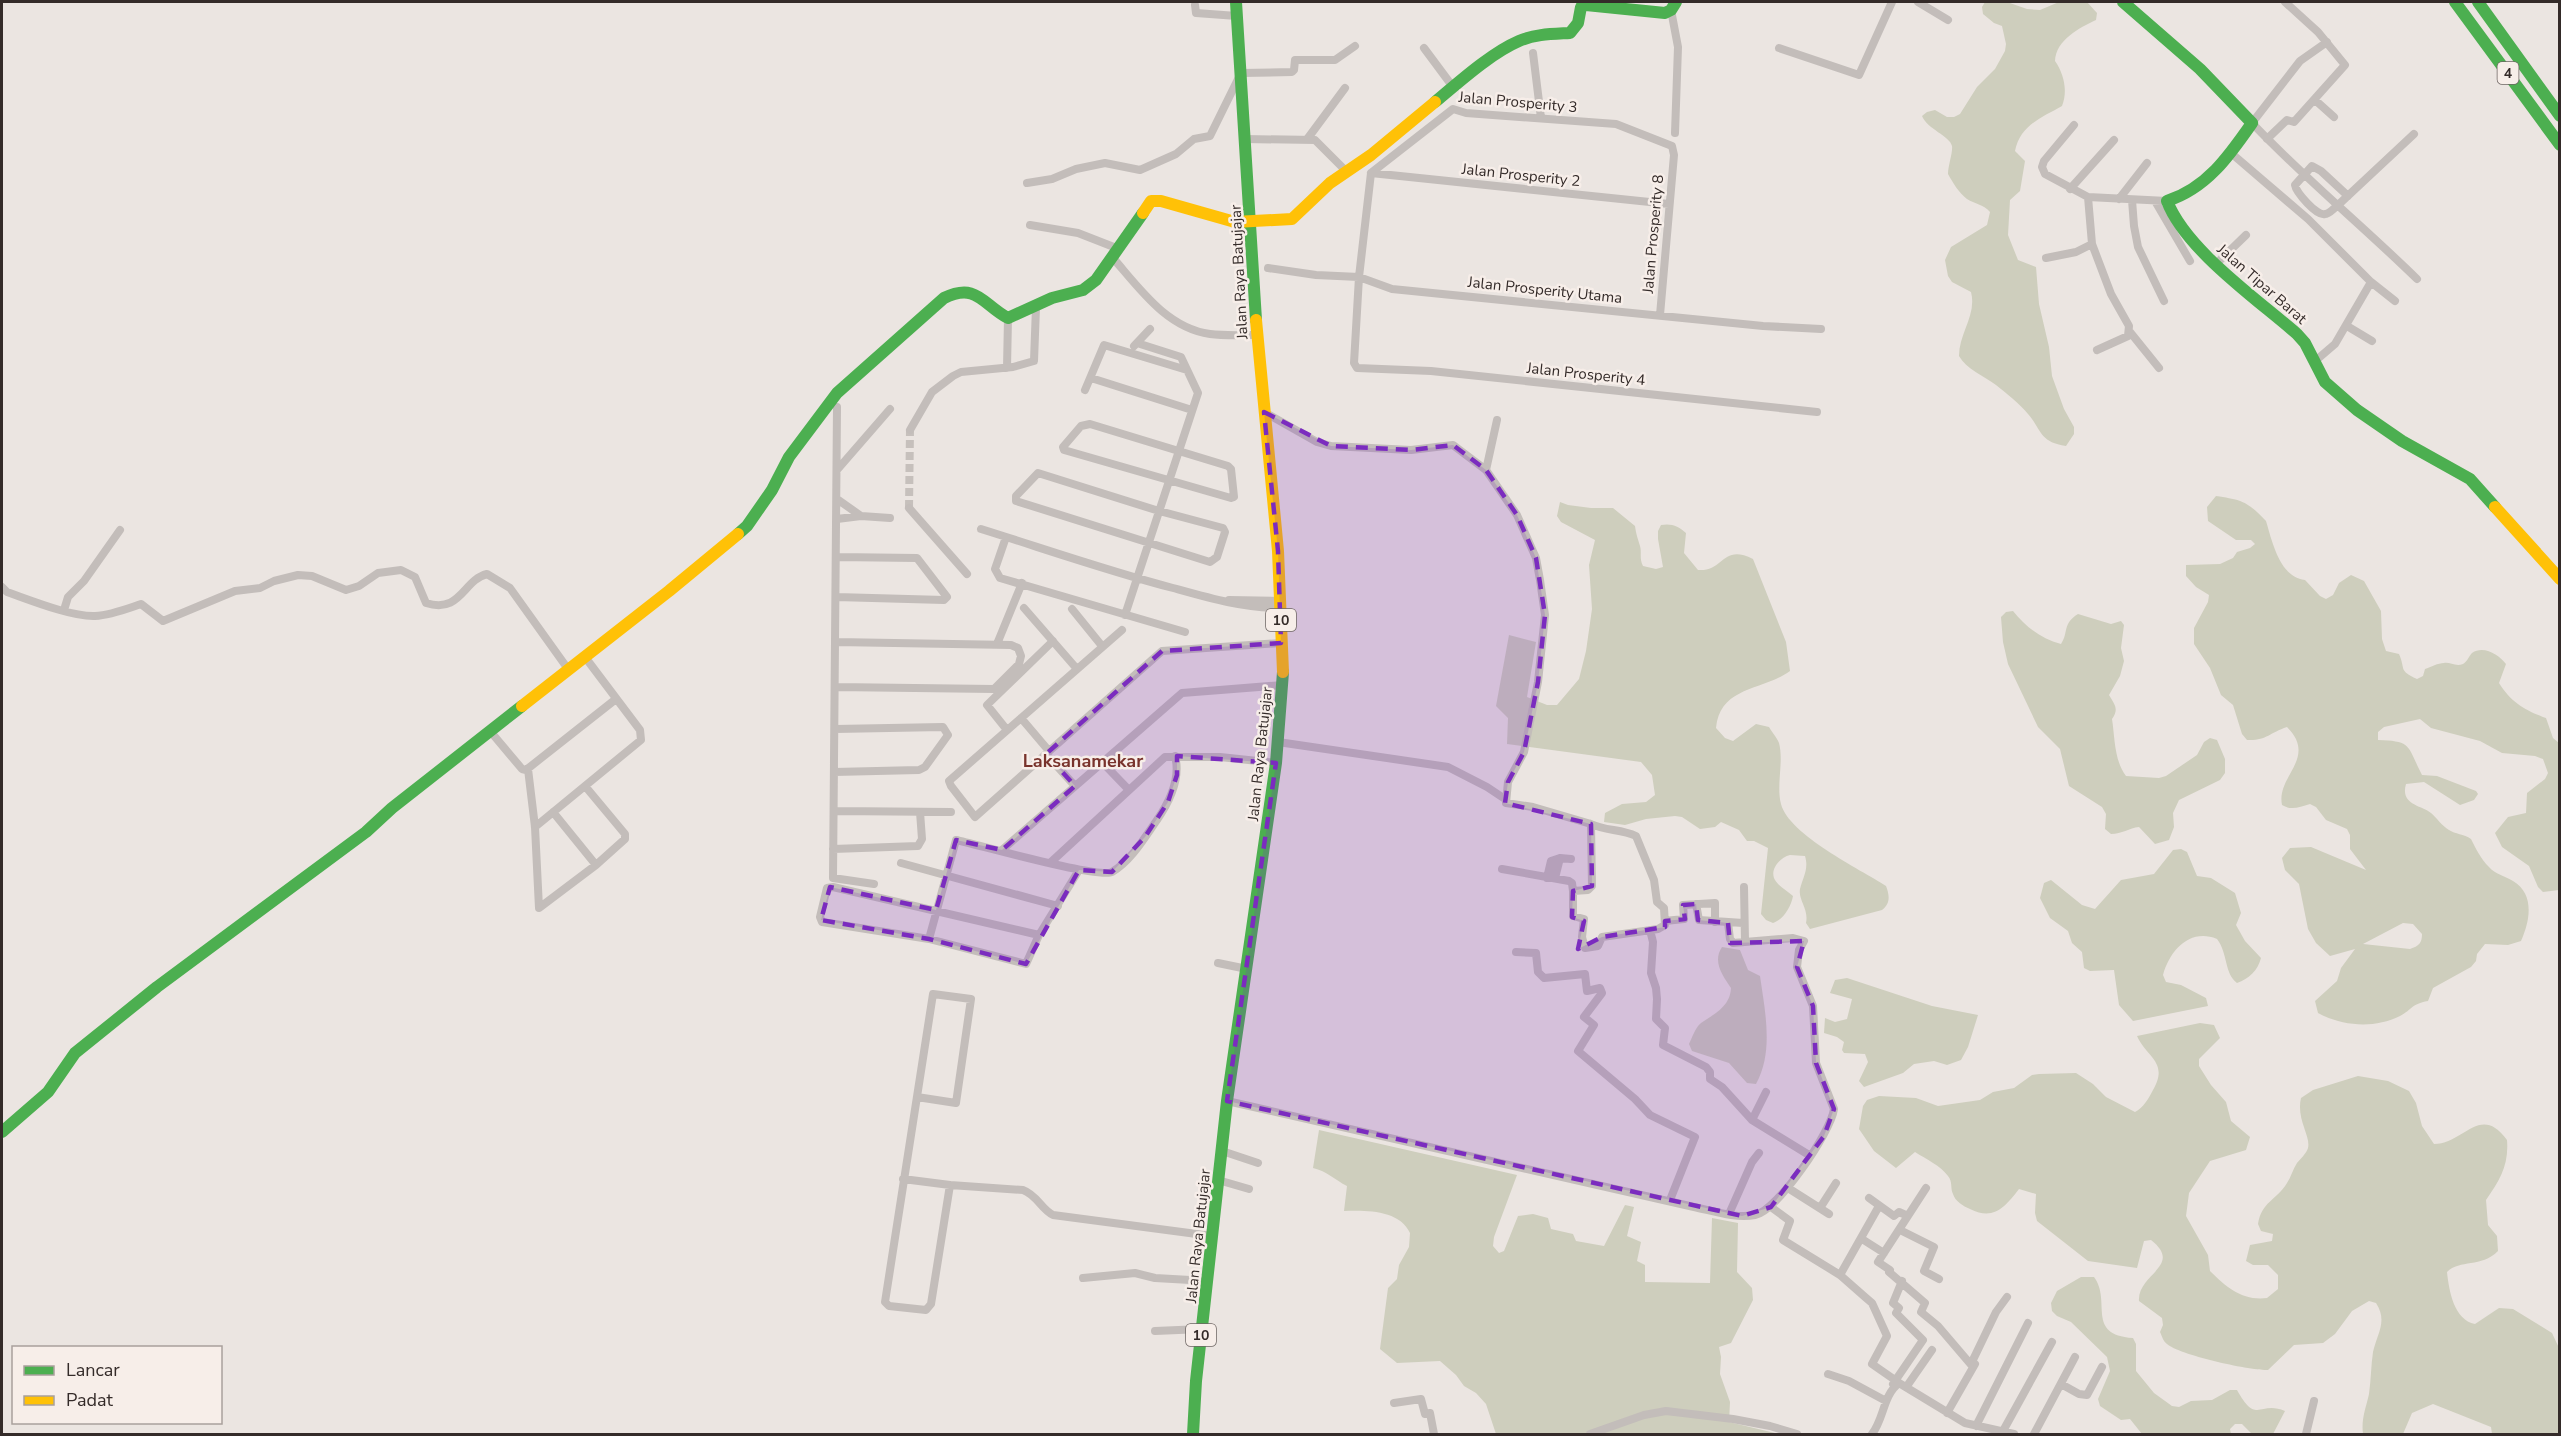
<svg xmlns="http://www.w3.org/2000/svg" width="2561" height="1436" font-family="'Nunito Sans',sans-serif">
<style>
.green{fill:#cecebd;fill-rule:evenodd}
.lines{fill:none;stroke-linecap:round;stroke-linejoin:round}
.street-tunnel{stroke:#c6c0bc;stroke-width:8;stroke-dasharray:8 4;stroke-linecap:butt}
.street{stroke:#c3bdba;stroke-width:8}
.fast{stroke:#4caf50;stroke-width:12}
.slow{stroke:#ffc107;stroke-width:12}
.marked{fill:#7b2cbf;fill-opacity:0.2;stroke:#7b2cbf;stroke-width:4.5;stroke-dasharray:12 8;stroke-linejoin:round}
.labels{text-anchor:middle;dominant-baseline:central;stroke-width:5;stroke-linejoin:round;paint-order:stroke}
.shield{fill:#f7eee9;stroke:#6e6663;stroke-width:1.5}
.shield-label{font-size:14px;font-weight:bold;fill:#342b29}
.street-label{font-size:15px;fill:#342b29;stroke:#f7eee9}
.quarter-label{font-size:18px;font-weight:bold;fill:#79332c;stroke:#f7eee9}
</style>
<rect width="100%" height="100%" fill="#ebe5e1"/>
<path class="green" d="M1985,2H2007L2027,9L2040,10L2059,2H2087L2097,13L2096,20C2079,28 2056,40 2055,61C2064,74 2068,91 2062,106C2041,118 2020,125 2015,151L2025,161L2020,191L2010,200L2008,235L2018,260L2036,267L2039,304L2049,347L2052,376L2064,409L2074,427V434L2066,446C2039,442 2042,430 2028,414C2021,405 2005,392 1996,385C1984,376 1966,369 1959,356C1959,333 1977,315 1971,292L1952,282L1948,276L1945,260L1951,247L1987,225L1990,212C1983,204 1975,204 1967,199C1959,193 1953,183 1948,174C1948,166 1953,152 1952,146C1950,136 1927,129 1922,116L1927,112L1935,110L1947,117H1954L1960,114L1977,87L1995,69L2005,51L2006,44L2002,26L1994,23L1983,14L1982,7Z
M2216,496C2242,500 2247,501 2266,521C2272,541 2280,578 2305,580L2320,596L2326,599L2333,595L2339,583L2351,575L2364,581L2381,611L2382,639L2386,651L2399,654C2406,670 2398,670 2417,679L2423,676L2425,669C2431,667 2438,663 2444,663C2450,662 2456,667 2463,664C2467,662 2469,656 2472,653C2484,645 2499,655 2506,664L2499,683C2511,702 2524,710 2546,718L2553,738L2559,743V890L2543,892L2538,887L2529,866L2502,847L2495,833L2508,817L2526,813L2527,793L2545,779L2548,773L2543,759L2535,756L2502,753L2480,741L2431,728L2420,719L2384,727L2378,732V740C2413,741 2407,746 2422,775L2437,776L2476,791L2478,794L2474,800L2460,805L2424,782L2406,784C2400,805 2421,805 2431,813C2437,818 2442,826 2449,830C2455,834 2464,834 2471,839C2476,849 2481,859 2489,867C2495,874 2505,876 2513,881C2535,894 2530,921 2521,941L2508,945L2485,944L2477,954L2476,961L2471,967L2433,988L2428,1001C2411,1004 2413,1009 2400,1016C2374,1029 2342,1026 2318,1013L2315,1001L2337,981L2341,968L2355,949L2330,956L2316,943L2308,929L2299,884L2285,870L2282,858L2290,848L2311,847L2366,870L2350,849V835L2347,829L2326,820L2316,807L2310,804C2299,807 2292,811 2282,805C2276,776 2318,758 2287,727C2269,733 2266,741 2247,740L2242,734L2233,705L2221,695L2210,668L2194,644V628L2208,602L2209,595L2196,587L2186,576V565L2220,564L2233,558L2237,552L2250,548L2255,544L2251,540H2236L2208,521L2207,507ZM2403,923L2413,924L2422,934C2422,943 2419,946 2410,949L2363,944Z
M1560,502L1568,505L1591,508H1613L1635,526C1636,534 1638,539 1640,546C1642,553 1639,558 1643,566L1656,569L1663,567L1658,539V531L1661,525C1671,523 1679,526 1686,533L1684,553L1698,570C1724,572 1722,543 1753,559L1786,642L1790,671C1762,691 1720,686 1716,728L1725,738L1733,741L1756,724L1769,727C1772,732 1777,738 1779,743C1784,762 1776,785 1781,804C1789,835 1860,869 1886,886C1890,896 1890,904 1882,910L1810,929L1806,923C1809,909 1798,900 1800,889C1803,877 1809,869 1805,856C1800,856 1795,855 1790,855C1780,857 1769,870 1775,880C1779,887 1788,891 1793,896C1791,907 1783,920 1773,923L1766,920L1761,914L1768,848L1754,841H1747L1739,830L1721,822L1715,827L1700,829L1682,817L1675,816L1646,819L1625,825L1604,822L1605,813L1622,804L1646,802L1655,795L1652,775L1641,762L1507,744L1508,718L1496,706L1509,635L1536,642L1527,697L1547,705H1557L1579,679L1586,651L1592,609L1589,565L1595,540L1561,522L1557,516Z
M2013,611C2026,627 2041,639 2061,644C2069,632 2062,624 2078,614L2111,624L2121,621L2124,625L2121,648L2124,661L2120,676L2109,695C2115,705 2119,709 2112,719C2115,738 2114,760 2126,776L2159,778L2166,776L2197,755L2204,742L2210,738L2217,740L2225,759V773L2220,780L2179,800L2173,813L2174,827L2169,840L2155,844L2139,827C2129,828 2122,834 2111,834L2105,829L2106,814L2102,807L2069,786L2060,749L2038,727L2008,664L2003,642L2001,617L2006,612Z
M2181,849L2187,852L2197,876L2211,878L2235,893L2241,913L2236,925L2245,941L2261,958C2258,970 2249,979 2237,983C2224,973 2228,953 2217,939C2190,928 2170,950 2163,975L2166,982L2181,985L2206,998L2208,1006L2133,1021L2119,1005L2114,970L2090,971L2084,968L2082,952L2072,943L2068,931L2050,918L2040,898L2044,883L2051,880L2082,905L2095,909L2121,880L2154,874L2173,850Z
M1722,947L1740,950L1748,970L1760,976C1765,1011 1774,1052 1756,1084L1747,1083L1729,1063L1692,1051L1689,1044C1692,1038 1695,1028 1701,1023C1714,1014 1730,1007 1731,988C1723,976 1712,962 1722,947Z
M1847,978L1932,1006L1978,1015L1968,1047L1961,1060L1947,1065L1934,1061L1914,1064L1903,1073L1864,1087L1859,1081L1868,1062L1865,1054L1844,1053L1842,1050L1844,1042L1837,1037L1824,1033L1825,1018L1835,1022L1847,1019L1852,999L1830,993L1835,980Z
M2200,1023L2214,1025L2220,1038L2199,1059V1066L2211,1085L2226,1102L2231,1121L2250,1137L2246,1150L2210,1161L2189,1193L2186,1216L2208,1255L2210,1271C2227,1288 2243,1301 2267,1298L2278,1289V1275L2268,1265H2253L2246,1261L2250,1245L2272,1241L2273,1234L2261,1231L2258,1224C2262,1201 2276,1201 2287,1183C2291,1177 2293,1169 2297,1163C2301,1158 2306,1154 2308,1148C2311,1136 2296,1119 2301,1098L2313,1090L2358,1076L2388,1081L2409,1091L2416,1103L2422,1126L2434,1144C2464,1144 2480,1103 2507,1140C2509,1165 2500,1180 2486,1200L2488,1225L2497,1236L2498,1251C2481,1268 2460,1259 2447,1272C2449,1291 2454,1320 2475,1324L2499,1308L2513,1309L2552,1333L2559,1348V1433L2492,1434L2491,1427L2433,1404L2412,1413L2403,1434H2363C2361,1419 2366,1408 2369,1394C2371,1380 2371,1365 2373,1352C2377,1334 2388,1321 2376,1303L2369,1301L2352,1311L2335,1334L2323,1343L2294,1345L2268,1370C2252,1371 2179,1355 2167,1344C2163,1341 2162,1336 2160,1332L2163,1325L2162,1318L2139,1301C2137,1274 2184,1266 2151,1240L2144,1241L2137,1268L2088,1261L2037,1221L2035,1213L2036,1194L2019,1189C2005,1207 1994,1221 1970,1209C1963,1206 1955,1201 1953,1194C1950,1188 1953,1182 1948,1176C1941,1166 1926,1159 1915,1152L1896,1168L1874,1151L1859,1129L1863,1106L1867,1100L1879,1096L1916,1098L1938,1106L1980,1100L1993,1092L2014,1088L2032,1075L2039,1074L2076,1073L2093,1084L2106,1097L2135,1112C2143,1108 2149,1098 2153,1090C2169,1062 2147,1058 2137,1036Z
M1319,1130L1517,1175L1494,1237L1493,1246L1499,1253L1504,1251L1518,1216L1533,1214L1548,1218L1551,1229L1573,1234L1576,1241L1604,1246L1625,1205L1634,1207L1627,1236L1641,1242L1637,1261L1645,1265V1282L1710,1283L1712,1218L1738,1223L1737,1272L1752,1288L1753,1300L1731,1343L1719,1347L1721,1357L1720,1374L1730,1402L1729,1422L1779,1434H1496L1486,1404L1476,1393L1464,1386L1456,1375L1440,1361L1397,1363L1380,1349L1388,1288L1397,1279L1399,1265L1409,1247L1410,1233C1400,1210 1366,1210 1344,1211L1347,1186C1335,1180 1327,1171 1313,1168Z
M2081,1277H2094C2112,1301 2085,1335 2133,1338L2136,1344V1371L2154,1393L2172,1406L2179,1407L2191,1401L2212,1400L2230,1390H2237C2257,1426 2259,1400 2285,1411L2273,1434H2252L2242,1424H2235L2230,1429L2231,1434H2142L2130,1419L2121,1420L2100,1406L2098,1399L2110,1371L2107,1357L2071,1322L2057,1316L2052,1311L2051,1303L2057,1291Z"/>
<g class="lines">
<path class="street-tunnel" d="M909,508L910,430"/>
<path class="street" d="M1918,2L1948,20
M1195,5L1196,13L1237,16
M1671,10L1678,47L1675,133
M2327,42L2300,61L2252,123C2304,178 2363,226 2417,279
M1424,48L1453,87
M1779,48L1859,75L1892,2
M1533,53L1541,118
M2315,100L2334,117
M2074,125L2044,161L2042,167L2045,174L2088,197L2167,201
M1308,138L1345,88
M1245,139L1315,140L1346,171
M2267,139L2287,120L2294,122L2345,65L2318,32L2285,2
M2231,153L2308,219L2371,282L2395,301
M1371,173L1359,277L1354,363L1357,368L1431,371L1817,412
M1371,173L1453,109L1466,113L1616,124L1672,146L1674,155L1660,315
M1371,173L1669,204
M1027,183L1052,179L1076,169L1105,163L1140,170L1176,154L1194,139L1210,136L1241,73L1292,72L1294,70L1295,60H1335L1355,46
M2070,189L2114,140
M2348,196L2321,171L2312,166L2295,185C2296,192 2317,217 2325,214C2329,214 2334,208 2337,206L2414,134
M2119,199L2147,163
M2132,200L2134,226L2138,247L2164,301
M2155,201L2190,261
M1030,225L1078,233L1119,249
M2092,244L2111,294L2129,326L2128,336L2097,350
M1113,258C1140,289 1167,328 1210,334C1225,336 1242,335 1257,335
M2046,258L2076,252L2092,244L2088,197
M2216,264L2246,235
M1268,268L1316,275L1359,277L1392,289L1763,326L1821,329
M2347,326L2372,341
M2130,332L2159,368
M1134,346L1150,329
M2314,362L2335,344L2371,282
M1007,368L1008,318
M1091,378L1192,410
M1085,390L1104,345L1187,370
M837,407L833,878L874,884
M1264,412L1317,442L1331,446L1411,450L1453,445L1486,470L1517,515L1536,558L1540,580L1545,615L1538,682L1524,752L1508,782L1506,803L1533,807L1591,824L1592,886L1588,890L1573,891L1572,883L1569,881L1502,869
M1090,424L1228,466L1231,469L1234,497L1231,498L1064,450L1063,447L1081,426Z
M910,430L932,392L953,376L961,372L1013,367L1034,361L1036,307
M837,470L890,409
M1486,470L1497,420
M1038,473L1159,511L1223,528L1225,532L1217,557L1210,562L1016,501V496Z
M837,499L861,516
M909,508L967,574
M837,519L861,516L890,518
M981,529C1045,549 1108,571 1173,588C1209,598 1243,608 1281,608
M1006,537L995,569L1000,578L1185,632
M2,587L7,592C30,600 72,617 95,616C111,615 126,609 141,604L163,621L235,591L260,588L274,581L298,575L312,576L346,590L359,586L378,573L401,570L415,577L426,603C461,614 463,580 487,574L510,588L568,669
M836,597L944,600L947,597L917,558L836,557
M1229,600L1280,601
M1024,608L1077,669
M1072,609L1102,646
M64,610L68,597L84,581L120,530
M1125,615L1198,393L1181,357L1137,343
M1122,630L949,781L951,786L975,817L1162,651L1281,643
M997,644L1022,583
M835,687L994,689L1019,664L1021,656L1018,648L1011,645L836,642
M1021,718L1049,751
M1007,730L987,705L1053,641
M490,731L522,769L526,770L616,699
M1278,742L1448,767L1487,787L1505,799
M1046,754L1075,786
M1101,761L1128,789
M528,769L535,827L539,908L596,865L625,839V834L585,786
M834,772L919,770L925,767L948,735L943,727L835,729
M834,811L951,812
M553,812L596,865
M535,827L641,740L640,730L585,657
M833,849L918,846L922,839L920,812
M1002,850L1182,693L1283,685
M901,863L1058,906
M1050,863L1165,757H1220L1276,763
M1547,878L1551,861L1560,858
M1555,878L1560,858L1571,859
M1744,887L1745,941
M1573,891V916L1584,919L1582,937L1585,948L1598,946L1602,937L1658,929L1665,925L1664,908L1657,902L1654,880L1636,836C1621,829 1606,831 1591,824
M1696,904L1699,920L1743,923
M1665,921L1684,919L1683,905L1715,903V922
M1650,930L1653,942L1651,973L1656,988L1657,999L1656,1019L1665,1028L1663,1045L1706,1067L1710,1072V1079L1722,1087L1752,1120L1809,1155
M1039,935L833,887L827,888L820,917L822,922L929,939L1026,964L1039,935L1079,870
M929,939L956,840C979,845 1099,879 1112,872C1131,861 1145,837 1157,820C1170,801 1181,778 1175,756
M1516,952L1536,953L1538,972L1544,978L1585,974L1587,991L1600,988L1602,993L1584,1017L1594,1025L1578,1051L1635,1099L1650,1115L1695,1137L1670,1200
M1218,963L1247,969
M917,1097L956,1103L971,999L933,994L885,1302L889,1306L926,1310L931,1304L950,1185
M1227,1101L1694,1207C1713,1211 1736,1219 1755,1215C1778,1210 1831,1132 1834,1109L1816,1063L1813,1006L1797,967L1799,950L1804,941L1793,938L1733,943L1730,939L1728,923
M1752,1120L1766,1092
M1222,1151L1258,1163
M903,1179L950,1185L1023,1190C1037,1195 1041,1209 1053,1215L1212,1236
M1218,1180L1249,1189
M1788,1188L1829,1214
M1926,1188L1878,1262L1890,1270L1889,1272L1925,1303L1921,1312L1938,1326L1973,1367
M1869,1198L1894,1216L1899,1212L1908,1216
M1771,1207L1790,1221L1783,1240L1840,1275L1865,1297L1872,1303L1887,1336L1872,1364L1895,1380
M1820,1208L1836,1183
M1729,1214L1752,1162L1759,1153
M1900,1230L1934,1247L1924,1271L1939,1279
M1862,1239L1884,1253
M1840,1275L1879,1206
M1083,1278L1135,1273L1155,1278L1208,1281
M1155,1331L1202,1329
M1971,1364L1996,1312L2007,1297
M1828,1374L1849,1381L1886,1401
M1893,1384L1923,1340L1896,1313L1899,1308L1893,1303L1902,1281
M2061,1384L2079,1394L2087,1395L2102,1367
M1907,1386L1932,1350
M1394,1403L1421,1399L1425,1414L1430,1413L1434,1434
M1947,1413L1975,1364
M1976,1426L2028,1323
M2003,1431L2052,1342
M1590,1434L1644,1415L1666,1411L1733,1419L1770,1426L1797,1434
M1872,1434C1884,1419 1883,1395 1899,1383L1965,1423L2014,1434
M2034,1434L2075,1357
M2306,1434L2314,1401"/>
<path class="fast" d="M1236,2L1256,320
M2123,2L2200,69L2252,123C2229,156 2207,188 2167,201C2186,250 2257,299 2297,334L2305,343L2325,382L2357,410L2402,441L2470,479L2495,507
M2455,2L2560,145
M2478,2L2560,116
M1435,102C1459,82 1491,53 1519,41C1535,34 1553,34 1570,33L1578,23L1581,7L1586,5L1665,13L1671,10L1676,2
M738,534L747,526L772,490L789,457L837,393L944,298C977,282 983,305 1008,318L1052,298L1083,290L1096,280L1143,213
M2,1132L48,1092L75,1053L157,987L366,832L392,808L522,706
M1193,1434L1196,1381L1227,1101L1276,763L1283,672"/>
<path class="slow" d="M1143,213L1151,201H1161L1235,222L1292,219L1330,183L1371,155L1435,102
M1256,320L1278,551L1283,672
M2495,507L2560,579
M522,706L669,591L738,534"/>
</g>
<path class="marked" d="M1264,412L1331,446L1411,450L1453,445L1486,470L1517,515L1536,558L1545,615L1538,682L1524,752L1508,782L1505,803L1591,824L1592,886L1573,891L1572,917L1584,921L1578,949L1602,937L1665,927V921L1685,919L1683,905L1696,904L1698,920L1728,923L1730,943L1804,941L1797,967L1813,1006L1816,1063L1834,1109L1824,1136L1771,1207L1742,1216L1227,1101L1276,763L1177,756V775L1168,802L1145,837L1112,872L1079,870L1026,964L929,939L821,920L830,887L936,910L956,840L1002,850L1075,786L1046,754L1162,651L1281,643L1278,551Z"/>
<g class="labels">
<g class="shield">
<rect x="2497.5" y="62" width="21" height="22" rx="4.5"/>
<rect x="1266" y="609" width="30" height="22" rx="4.5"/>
<rect x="1186" y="1324" width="30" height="22" rx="4.5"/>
</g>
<g class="shield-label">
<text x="2508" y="73">4</text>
<text x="1281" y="620">10</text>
<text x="1201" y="1335">10</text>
</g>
<g class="street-label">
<text transform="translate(1518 102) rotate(5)">Jalan Prosperity 3</text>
<text transform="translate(1521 175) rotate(6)">Jalan Prosperity 2</text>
<text transform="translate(1653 234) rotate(-85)">Jalan Prosperity 8</text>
<text transform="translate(1239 272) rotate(-93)">Jalan Raya Batujajar</text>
<text transform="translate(2262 284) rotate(41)">Jalan Tipar Barat</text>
<text transform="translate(1545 290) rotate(6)">Jalan Prosperity Utama</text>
<text transform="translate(1586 374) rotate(6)">Jalan Prosperity 4</text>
<text transform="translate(1260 754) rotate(-84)">Jalan Raya Batujajar</text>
<text transform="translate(1198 1236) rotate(-84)">Jalan Raya Batujajar</text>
</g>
<g class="quarter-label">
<text x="1083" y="761">Laksanamekar</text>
</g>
</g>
<rect width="2561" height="1436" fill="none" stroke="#342b29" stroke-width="6"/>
<rect x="12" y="1346" width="210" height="78" fill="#f7eee9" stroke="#a9a09c" stroke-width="1.5"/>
<rect x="24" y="1366" width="30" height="9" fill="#4caf50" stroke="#a9a09c" stroke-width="1.5"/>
<text x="66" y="1376" font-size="18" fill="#342b29">Lancar</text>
<rect x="24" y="1396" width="30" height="9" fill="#ffc107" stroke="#a9a09c" stroke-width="1.5"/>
<text x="66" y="1406" font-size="18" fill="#342b29">Padat</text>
</svg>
